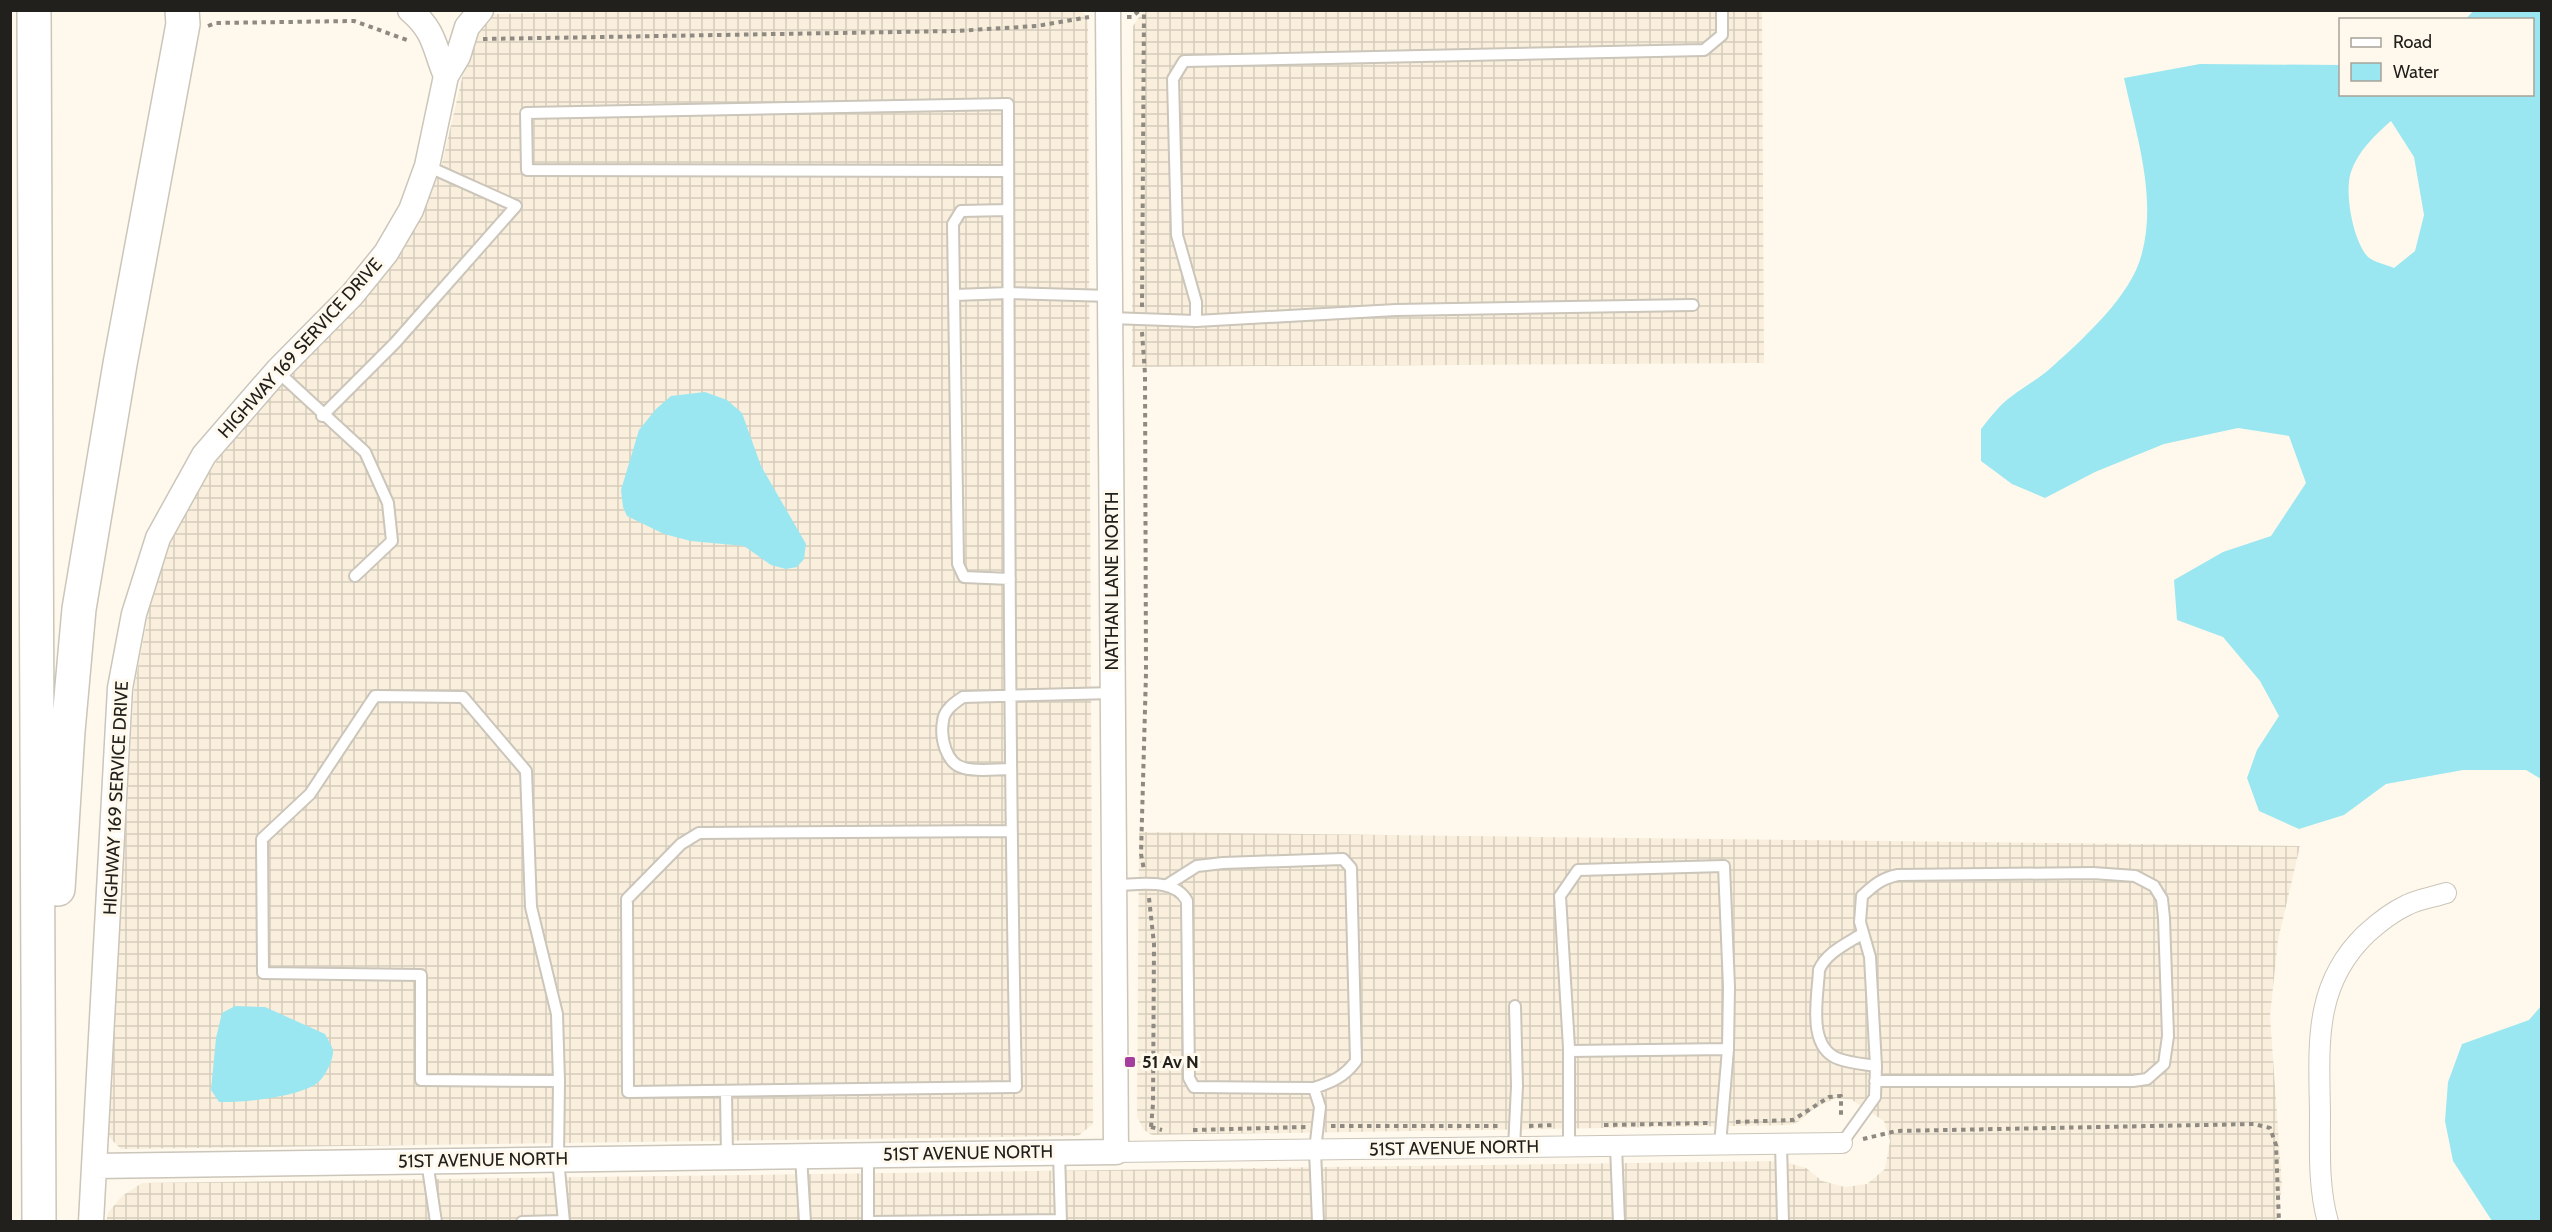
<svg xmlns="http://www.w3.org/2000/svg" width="2552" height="1232" font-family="Cabin,sans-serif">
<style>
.industrial{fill:url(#industrial-grid)}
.water{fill:#9be7f1;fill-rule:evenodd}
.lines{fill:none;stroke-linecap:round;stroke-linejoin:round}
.service-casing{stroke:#cbc5ba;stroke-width:14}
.minor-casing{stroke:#cbc5ba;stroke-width:22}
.tertiary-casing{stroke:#cbc5ba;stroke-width:27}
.motorway-casing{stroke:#cbc5ba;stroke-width:36}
.path{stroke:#8e8a82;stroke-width:4;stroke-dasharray:4.5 4.5;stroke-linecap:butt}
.service{stroke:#fff;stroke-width:10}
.minor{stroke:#fff;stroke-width:20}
.tertiary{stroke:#fff;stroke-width:24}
.motorway{stroke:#fff;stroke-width:33}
.poi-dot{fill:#a53d9f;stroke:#fff9ed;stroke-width:2}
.labels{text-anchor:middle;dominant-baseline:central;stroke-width:6;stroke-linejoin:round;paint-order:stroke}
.street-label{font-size:18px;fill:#22201c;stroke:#fff9ed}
.poi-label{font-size:18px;font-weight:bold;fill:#22201c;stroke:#fff9ed;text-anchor:start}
</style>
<defs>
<pattern id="industrial-grid" width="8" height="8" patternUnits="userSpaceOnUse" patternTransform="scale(1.5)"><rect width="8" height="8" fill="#f9efdc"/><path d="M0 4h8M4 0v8" fill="none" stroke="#d5cdbc"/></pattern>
</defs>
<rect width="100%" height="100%" fill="#fff9ed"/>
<path class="industrial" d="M661,10L1081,11L1085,14L1088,23L1093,1124L1078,1136L121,1149L107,1135L134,688L151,600L176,527L237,428L348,318L391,267L423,213L442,163L473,32L494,14Z
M1143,11H1762L1764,363L1132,367L1133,26Z
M1139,832L2300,846L2278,940L2270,1016L2282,1185L2277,1221L106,1222L108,1213L122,1196L142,1183L1781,1161L1806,1168L1822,1181L1845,1187L1867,1184L1885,1169L1890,1141L1884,1121L1852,1100L1836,1098L1813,1109L1800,1121L1790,1125L1152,1135L1144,1130L1137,1117Z"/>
<path class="water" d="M2473,11H2541V779L2526,770H2463L2386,784L2344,815L2299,829L2259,811L2247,778L2257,750L2279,716L2260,681L2223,637L2177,620L2174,580L2223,552L2271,536L2306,483L2289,436L2238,428L2164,444L2095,472L2045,498L2012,484L1981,461V429C1990,418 2000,404 2012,396C2025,386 2040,378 2053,366C2084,338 2132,295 2142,253C2157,196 2136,134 2124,78L2200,64L2340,65V94H2532V20L2466,19ZM2391,121L2414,157L2424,215L2415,251L2394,268C2387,265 2374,262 2368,257C2353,241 2344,192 2351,172C2358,151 2375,135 2391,121Z
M705,392L727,400L742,413L761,466L806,544L804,559L797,567L786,569L771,565L744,546L691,541L664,534L627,516L623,507L621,490L639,430L656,409L671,396Z
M235,1006L265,1007L325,1034C327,1039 333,1046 333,1052C333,1061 324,1079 316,1084C297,1097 241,1103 219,1102L211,1090L216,1038L222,1013Z
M2541,1006V1221H2492L2453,1161L2445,1121L2448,1082L2462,1044L2529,1020Z"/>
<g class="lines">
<g class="service-casing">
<path id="service" d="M1008,171L527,170L526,113L1008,104C1009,432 1009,759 1016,1087L628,1092L627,899L681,844L699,833L1010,831
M1008,210L961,211L953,224L958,564L964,577L1010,579
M954,295L1009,293L1110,296
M1110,318L1196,321L1396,310L1693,305
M1196,321V302L1177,235L1173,79L1184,61L1704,50L1722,35V10
M277,371L365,452L388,503L392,541L355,576
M322,416L395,343L516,206L427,166
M1010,769C996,769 977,772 964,768C946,764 940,738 943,721C944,710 954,703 963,697L1113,693
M1114,885C1138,885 1174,877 1187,901L1189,1078L1194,1087L1314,1088L1320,1107L1315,1150L1318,1222
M1167,885L1197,866L1223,863L1343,859L1351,868L1356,1061C1344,1077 1332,1082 1314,1088
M1862,934C1846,944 1826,953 1819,970C1818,997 1806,1047 1839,1059C1850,1063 1864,1064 1876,1066
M1569,1051L1728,1049
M559,1081L421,1080V975L263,973L262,839L310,794L375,696L463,697L526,771L531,907L557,1014L559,1081L558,1159L564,1222
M726,1092L727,1157
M1842,1143L1875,1097L1876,1066L1870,957L1860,922L1862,896C1874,885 1882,878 1898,875L2093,873L2135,876L2154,886L2162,899L2164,918L2168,1036L2164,1064L2147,1079L2133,1081H1875
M1781,1144L1783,1222
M1616,1146L1619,1222
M1569,1147V1048L1560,896L1578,870L1724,866L1729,987L1728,1049L1720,1145
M1514,1148L1517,1086L1515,1006
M1059,1152L1061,1222
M868,1155V1222L1061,1220
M801,1156L805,1222
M427,1161L436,1222
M522,1222L563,1221"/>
</g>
<g class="minor-casing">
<path id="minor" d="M1116,1152L1842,1143
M2328,1222C2318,1187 2320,1148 2320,1113C2319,1045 2313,985 2366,934C2378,923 2392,912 2407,905C2419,899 2434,897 2446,893"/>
</g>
<g class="tertiary-casing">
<path id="tertiary" d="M410,10C436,32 434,48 446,76
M95,1166L1116,1152L1108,10
M91,1222L120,688L134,614L158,538L204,455L277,371L352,295L386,253L411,210L427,166L446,76L458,56L467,27L481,10"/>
</g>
<g class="motorway-casing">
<path id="motorway" d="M34,10L39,1222
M58,889L68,731L79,609L120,364L183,24L182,10"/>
</g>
<path class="path" d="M1127,17H1132L1140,10
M208,26L216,23L354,21L410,41
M483,39L955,31L1037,26L1089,17
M1142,307L1144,10
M1142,332L1145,374L1146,673L1141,854L1144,870
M1149,898L1154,944L1153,1104L1151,1127
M1736,1122L1793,1120L1829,1097L1841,1096V1118
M1604,1125L1708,1123
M1331,1126H1501
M1529,1126L1555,1125
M1151,1127L1162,1130
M1193,1130L1306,1127
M1863,1139L1896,1131L2254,1124L2270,1128L2276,1145L2279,1222"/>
<use href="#service" class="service"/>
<use href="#minor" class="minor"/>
<use href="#tertiary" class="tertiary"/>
<use href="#motorway" class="motorway"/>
</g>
<rect class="poi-dot" x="1124" y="1056" width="12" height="12" rx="3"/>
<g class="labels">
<g class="street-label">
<text transform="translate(300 348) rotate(-48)">HIGHWAY 169 SERVICE DRIVE</text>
<text transform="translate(1112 581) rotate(-90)">NATHAN LANE NORTH</text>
<text transform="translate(116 798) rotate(-87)">HIGHWAY 169 SERVICE DRIVE</text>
<text transform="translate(1454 1148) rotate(-1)">51ST AVENUE NORTH</text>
<text transform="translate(968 1153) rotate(-1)">51ST AVENUE NORTH</text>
<text transform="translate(483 1160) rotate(-1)">51ST AVENUE NORTH</text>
</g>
<g class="poi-label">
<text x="1142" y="1062">51 Av N</text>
</g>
</g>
<rect width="2552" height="1232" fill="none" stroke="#22201c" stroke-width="24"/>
<rect x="2339" y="18" width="195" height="78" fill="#fff9ed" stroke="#a7a299" stroke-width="1.5"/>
<rect x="2351" y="38" width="30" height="9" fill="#ffffff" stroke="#a7a299" stroke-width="1.5"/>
<text x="2393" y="48" font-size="18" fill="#22201c">Road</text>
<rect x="2351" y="63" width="30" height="18" fill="#9be7f1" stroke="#a7a299" stroke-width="1.5"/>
<text x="2393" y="78" font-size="18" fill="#22201c">Water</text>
</svg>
